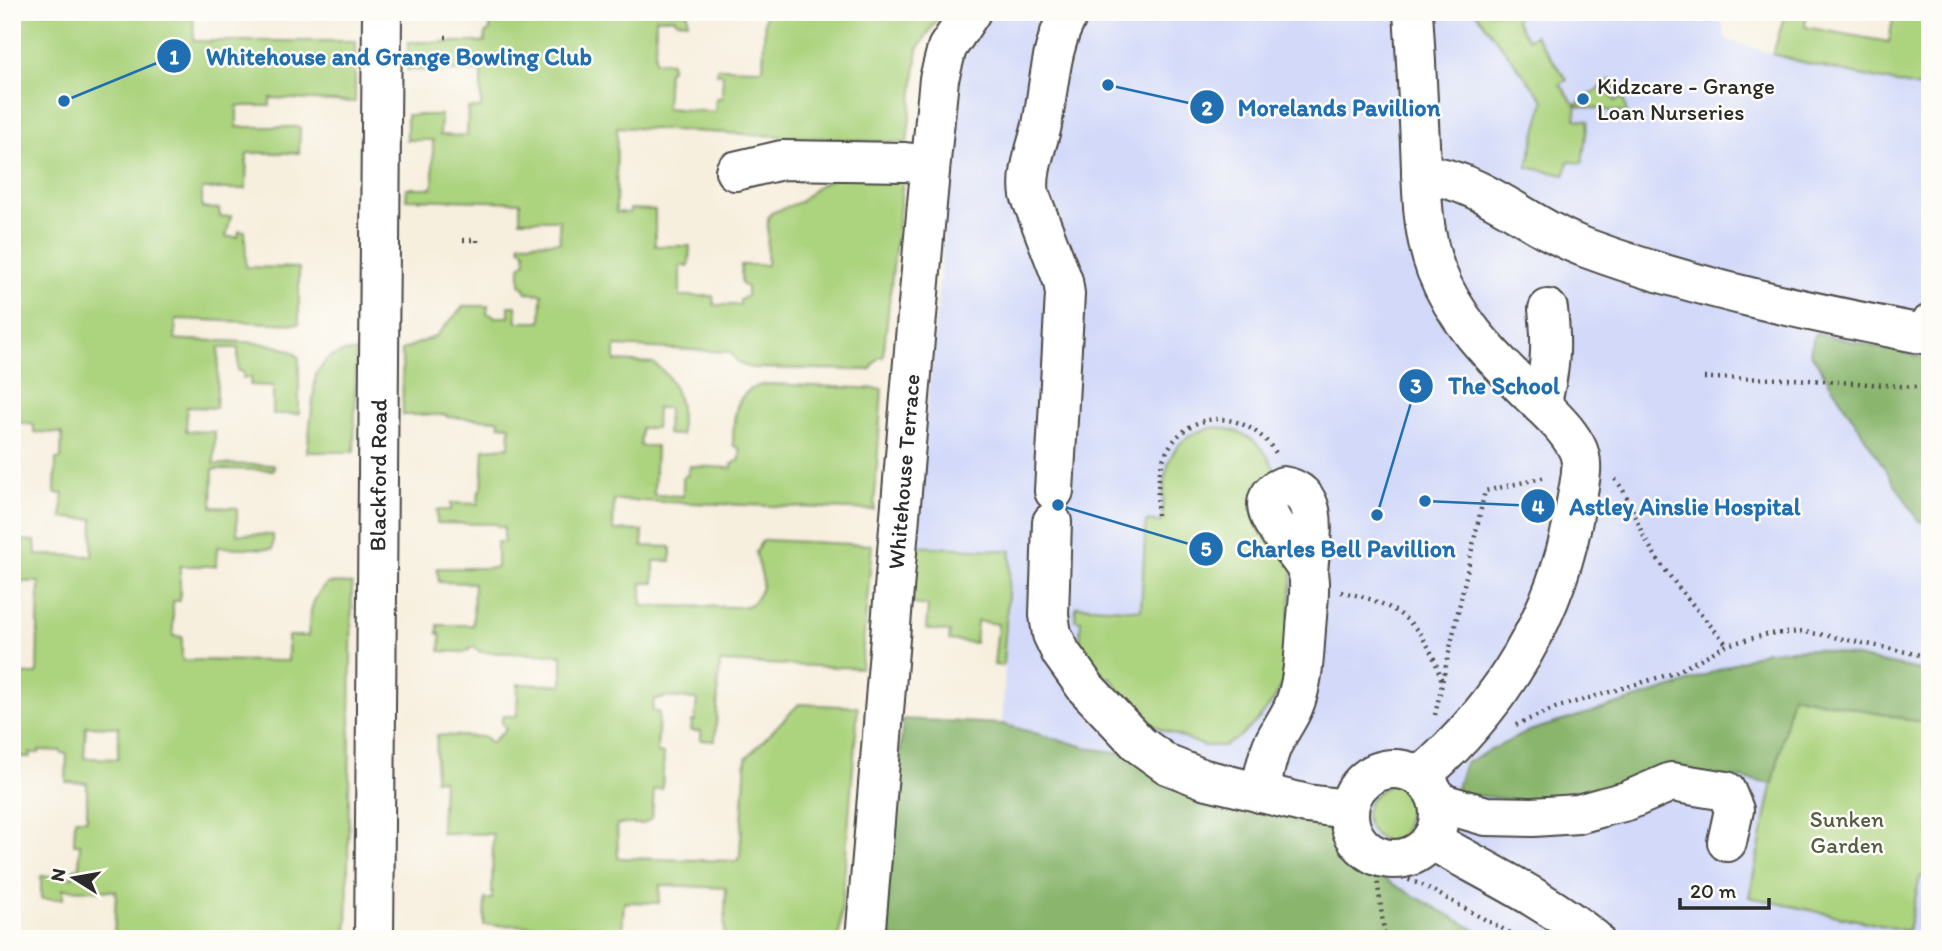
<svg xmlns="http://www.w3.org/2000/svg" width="1942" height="951" font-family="Itim,sans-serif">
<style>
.built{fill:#d2d9f9}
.green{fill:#acd37e;stroke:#6c7f54;stroke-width:2;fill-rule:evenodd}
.forest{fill:#89b56d;stroke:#5a704c;stroke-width:2}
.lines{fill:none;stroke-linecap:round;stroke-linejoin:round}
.minor-casing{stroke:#4a4846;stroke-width:42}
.path{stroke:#4a4846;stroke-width:4.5;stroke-dasharray:2 5;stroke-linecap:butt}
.minor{stroke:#fff;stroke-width:38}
.poi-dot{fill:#1f6fb2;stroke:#fdfcf7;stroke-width:2.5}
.labels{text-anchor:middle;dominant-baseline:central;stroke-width:5;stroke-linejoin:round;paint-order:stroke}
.poi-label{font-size:23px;fill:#2b2b2b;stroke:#fdfcf7;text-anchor:start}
.street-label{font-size:23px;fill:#2b2b2b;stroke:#fdfcf7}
.park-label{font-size:23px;fill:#525d44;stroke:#fdfcf7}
.leader{fill:none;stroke:#1f6fb2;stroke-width:2.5}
.callout-dot{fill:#1f6fb2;stroke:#fdfcf7;stroke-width:2.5}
.mark-label{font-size:21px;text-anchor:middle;font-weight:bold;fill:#fff}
.callout-label{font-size:24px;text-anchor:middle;font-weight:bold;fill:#1f6fb2;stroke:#fdfcf7;stroke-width:5;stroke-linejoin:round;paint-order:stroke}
</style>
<rect width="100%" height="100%" fill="#fdfcf7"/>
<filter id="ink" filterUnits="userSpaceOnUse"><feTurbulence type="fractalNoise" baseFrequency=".0143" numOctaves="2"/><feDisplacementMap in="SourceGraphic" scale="14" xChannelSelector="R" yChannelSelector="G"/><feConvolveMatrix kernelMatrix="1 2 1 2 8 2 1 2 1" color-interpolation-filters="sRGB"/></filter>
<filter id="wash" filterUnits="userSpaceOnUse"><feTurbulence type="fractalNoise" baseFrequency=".00686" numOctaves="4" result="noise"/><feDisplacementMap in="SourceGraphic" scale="28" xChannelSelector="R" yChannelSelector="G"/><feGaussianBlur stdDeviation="1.57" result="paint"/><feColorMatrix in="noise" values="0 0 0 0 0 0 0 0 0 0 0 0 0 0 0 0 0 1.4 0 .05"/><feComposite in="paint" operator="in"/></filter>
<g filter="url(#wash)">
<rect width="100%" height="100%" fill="#f7efde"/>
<path class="built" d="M992,12H1719L1726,40L1813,65L1930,90V939H884L903,719L1002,723L1011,551L917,546L922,456L961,61Z"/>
<path class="green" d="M12,12H193L194,41H355V102L270,98V106H237V127H300L299,153H247L246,189H202V208L219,209L220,217L231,216L226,237H238L239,231H245L246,267L299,268V324L176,319L175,339C200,343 286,336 299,358V414H273V386L250,385L251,378H243V372L238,371V348H219L216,408L187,407L186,431L215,432L214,464L274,465V470L213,469L212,507L237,508V534L273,535V549L217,547L216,566H180V601H173V636L182,637V660L288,661V636H308C310,613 310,599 328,583L352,584L347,939H114L116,891L63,889V899H41V876L73,877V869L79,868L80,844H74L75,819H87V783L66,782L67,754L61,753V751L39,750V753H30V757H12V674H37L39,582L12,581V540L35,541L36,555L92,556L93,519L62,518L63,494L55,493L56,459H61L62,433L34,432V425L12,421ZM86,726L119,727L118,759L84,758Z
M485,12H688V22L676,21L675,18H656L655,61L671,62V70L668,71L666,108L715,112L716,98H722L723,74H717V68L763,69L765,12H942L918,49L907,143L617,127L616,212L630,213V209L655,210V246H690L689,266H680V296H713L714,305H740V300L747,296V287L741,284V265H767L768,218L771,213L800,202L818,186L843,173L903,179L883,357H879L870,370L751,368L739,364L730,352L615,346V361L653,363C679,380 682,407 681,435L667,434L668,408H657L656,428H641L640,446H656L654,495L683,496V477L687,476L690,466L732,468V464L740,460V449L733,445C734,418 732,389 767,384L882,389L874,510L614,500L613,530L643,531L642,546L671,547V561H654V583H642V606L743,607C750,605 753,603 757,597C769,581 758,570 756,552L761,542L766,540L872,545L861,668L720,662L715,741L701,740V731H691L692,721H695L697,699L662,697V699H654L652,711L659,712L657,753L664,754L662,789H654L652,818L643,824H617L618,858L737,861L740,855L746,758L799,704L858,707L839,939H724L726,888L660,885L659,903L624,902L622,933L611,932V939H602V927L484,925L485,899H492L493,834L441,833L443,780L435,779L437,735L485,737L491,743L506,729L502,723V716H517L518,684L562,685V655L480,652L474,646L466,652L440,651L441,634H438V625H473L474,583L439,582L437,568H497V542H504V527L497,526L496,524L437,523V510H451V503L478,504L479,490L482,489L484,449L509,447L510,426L499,425V420L447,417V415H403L402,350L436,336L464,306H488L487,314L493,315L494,317H509V306H516L517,322H541L542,294L526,293L525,288L520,285V266L526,262L525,251L520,247V243L560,242L559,220H520V202L406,199L407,188H433V140H407V115H441L440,135L467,136L468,108H481V71L407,70L408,42H485V34L490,30V21L485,18Z
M1475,12H1524L1515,19L1528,39L1535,35L1567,80L1560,84L1575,105L1611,80L1616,87L1609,93L1615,101L1623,97L1627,113L1577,106L1575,119L1588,121L1582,163L1568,161L1565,175L1527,167L1544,101Z
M1782,12H1807L1805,27L1889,42L1894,12H1930V90L1813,65L1773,54L1783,20Z
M344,352H356L354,452H307L316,374L328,358Z
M1218,427C1247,431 1263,444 1275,470L1293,567L1285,679L1274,700L1257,721L1238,738L1224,746H1205L1161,729L1138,716L1110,677L1106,680L1080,642L1081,621L1075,620L1076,606L1141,610L1146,521L1162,522C1164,476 1162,434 1218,427Z
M917,546L1011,551L1003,666L994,665L998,624L977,621L975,643L949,640L950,632L926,629L928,606L912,604Z
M1791,695L1930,724V877H1920L1908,931L1749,897Z
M1397,783L1414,787L1401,845C1394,843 1385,842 1379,838C1353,818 1370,788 1397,783Z"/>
<path class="forest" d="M1815,333L1930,359V524L1919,521L1810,352Z
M1816,649L1930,672V724L1792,695L1773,784L1738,778L1671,777L1523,801L1455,793L1465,763L1529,731L1678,686L1766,651Z
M903,719L1002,724L1093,749L1121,753L1335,821L1360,863L1396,886L1492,939H884Z"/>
</g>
<g filter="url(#ink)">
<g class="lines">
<g class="minor-casing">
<g id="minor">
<path d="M1413,12C1416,56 1418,100 1420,144C1422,186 1421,230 1436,270C1456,322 1492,356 1531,395C1547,411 1565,426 1576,446C1586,463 1579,484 1576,503C1559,612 1503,705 1420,777"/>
<path d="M735,171L782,160L905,162L930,165"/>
<path d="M1421,174C1482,179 1530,228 1586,248C1697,289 1811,312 1927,335L1930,324"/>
<path d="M1541,405C1551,369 1552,345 1548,309"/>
<path d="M1054,491L1065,294L1063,281L1030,195C1026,172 1037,147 1042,125C1049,89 1050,44 1070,12"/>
<path d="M1052,522L1049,615L1052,634L1061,653L1086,688L1140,745L1168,765L1204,779L1307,804L1348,809"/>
<circle cx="1394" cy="814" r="45"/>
<path d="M1260,793C1263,777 1266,761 1272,746C1278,733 1287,721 1293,708C1305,680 1304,647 1307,617C1308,604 1311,587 1308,574C1302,550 1238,505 1283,486C1325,492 1309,544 1308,574"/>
<path d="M1438,802L1486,816L1533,817L1578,814L1603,807L1627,801L1671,782L1726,791L1734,810L1727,842"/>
<path d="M1431,840C1485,871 1545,899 1594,939"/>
<path id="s1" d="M374,939L382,12"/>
<path id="s2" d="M865,939C890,652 910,366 939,79L947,48L971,12"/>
</g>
</g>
<path class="path" d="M445,37H449
M463,240H477V243
M1704,378L1794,379L1930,388
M1615,479C1631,497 1635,522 1647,542C1668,579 1700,612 1727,645
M1157,515C1158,495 1157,473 1165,455C1189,405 1248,410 1276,453
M1341,592C1398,602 1427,627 1442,682
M1435,715L1485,491L1546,477
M1516,725L1555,708L1674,673L1727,645L1768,634L1803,632L1824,635L1930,657
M1374,855L1385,939
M1376,867L1422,885L1521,939"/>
<use href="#minor" class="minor"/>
</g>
</g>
<circle class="poi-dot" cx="1583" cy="99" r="7"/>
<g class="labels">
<g class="poi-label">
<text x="1597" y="86">Kidzcare - Grange<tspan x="1597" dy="26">Loan Nurseries</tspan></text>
</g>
<g class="street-label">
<text stroke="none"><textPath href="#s2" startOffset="469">Whitehouse Terrace</textPath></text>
<text stroke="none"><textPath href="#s1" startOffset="464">Blackford Road</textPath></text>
</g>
<g class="park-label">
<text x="1847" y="819">Sunken<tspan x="1847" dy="26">Garden</tspan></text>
</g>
</g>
<path class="leader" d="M64 101L174 56M1108 85L1207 107M1377 515L1416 386M1425 501L1538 506M1058 505L1206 549"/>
<g class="callout-dot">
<circle cx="64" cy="101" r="7"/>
<circle cx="1108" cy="85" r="7"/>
<circle cx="1377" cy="515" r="7"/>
<circle cx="1425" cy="501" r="7"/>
<circle cx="1058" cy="505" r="7"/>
<circle cx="174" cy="56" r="18"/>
<circle cx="1207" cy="107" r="18"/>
<circle cx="1416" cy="386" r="18"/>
<circle cx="1538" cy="506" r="18"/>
<circle cx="1206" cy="549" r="18"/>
</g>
<g class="mark-label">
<text x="174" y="64">1</text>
<text x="1207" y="115">2</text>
<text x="1416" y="393">3</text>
<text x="1538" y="514">4</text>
<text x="1206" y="556">5</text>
</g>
<g class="callout-label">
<text x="399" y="65">Whitehouse and Grange Bowling Club</text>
<text x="1339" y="116">Morelands Pavillion</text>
<text x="1504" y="394">The School</text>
<text x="1685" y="515">Astley Ainslie Hospital</text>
<text x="1346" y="557">Charles Bell Pavillion</text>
</g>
<rect width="1942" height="951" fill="none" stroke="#fdfcf7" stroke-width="42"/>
<g transform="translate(74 878) rotate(281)" stroke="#fdfcf7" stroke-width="5" paint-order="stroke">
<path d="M0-5L12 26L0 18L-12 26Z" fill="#2b2b2b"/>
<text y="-10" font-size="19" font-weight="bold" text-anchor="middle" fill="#2b2b2b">N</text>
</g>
<path d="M1680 898v10h89v-10" fill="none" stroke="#2b2b2b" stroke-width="3.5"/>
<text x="1690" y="898" font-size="21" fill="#2b2b2b" stroke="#fdfcf7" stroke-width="5" paint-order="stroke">20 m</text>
</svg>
